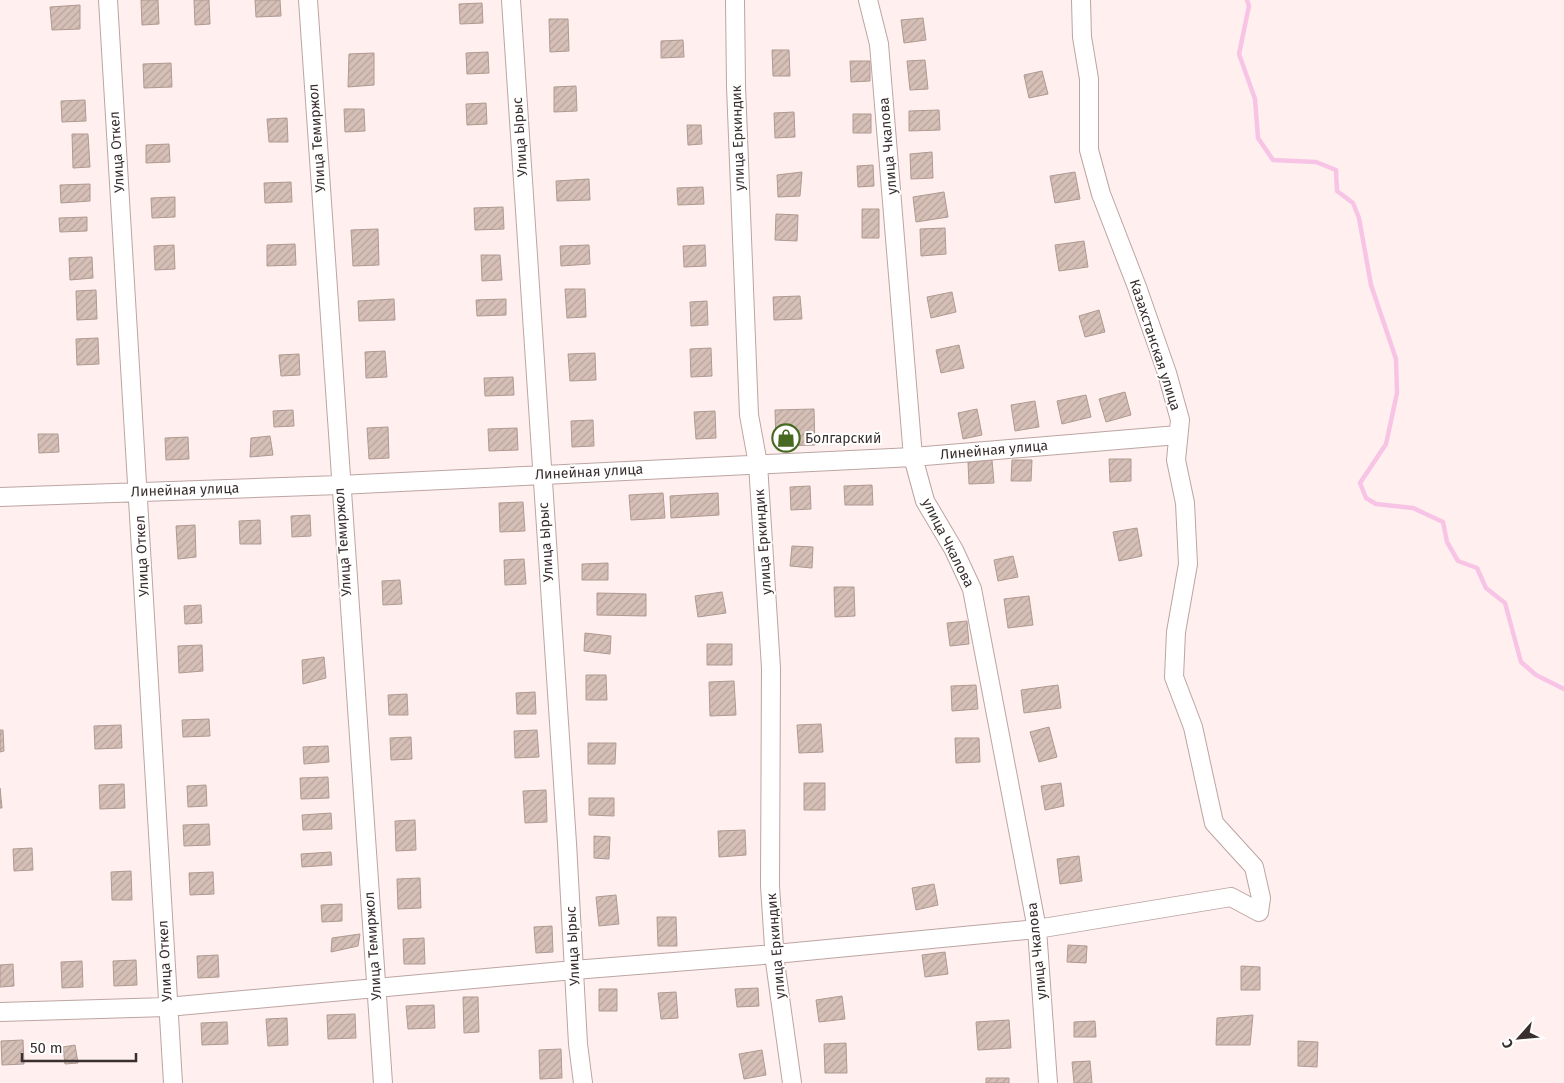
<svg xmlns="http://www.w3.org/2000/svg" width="1564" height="1083" font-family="'Fira Sans',sans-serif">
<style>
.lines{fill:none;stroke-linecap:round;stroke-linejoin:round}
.stream{stroke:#f8c4e6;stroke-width:4.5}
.building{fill:url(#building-hatch);stroke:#af9a91}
.street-casing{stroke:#bca5a3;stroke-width:20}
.street{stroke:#fff;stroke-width:18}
.labels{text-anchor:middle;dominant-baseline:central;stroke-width:4;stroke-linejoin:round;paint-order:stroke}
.street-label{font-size:14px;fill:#392f2f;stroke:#fff}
.poi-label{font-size:14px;fill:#392f2f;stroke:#fff;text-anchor:start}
</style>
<defs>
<pattern id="building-hatch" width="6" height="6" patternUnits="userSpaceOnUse" patternTransform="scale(1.25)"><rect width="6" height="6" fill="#d5bfb6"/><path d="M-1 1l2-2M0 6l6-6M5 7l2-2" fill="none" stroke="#b8a49d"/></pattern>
</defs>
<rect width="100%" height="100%" fill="#ffefee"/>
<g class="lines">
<path class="stream" d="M1247,0L1249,6L1239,54L1255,99L1258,138L1273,160L1316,162L1336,170L1337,191L1353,203L1359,218L1371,285L1396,359L1397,393L1386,444L1360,483L1366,498L1376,504L1413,508L1443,522L1447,542L1458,561L1477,568L1486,588L1505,603L1521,662L1536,675L1564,689"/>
</g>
<path class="building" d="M141,0H158L159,24L142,25Z
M194,0H209L210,24L195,25Z
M255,0H280L281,16L256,17Z
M482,3L483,23L460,24L459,4Z
M80,5V29L52,30L50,7Z
M923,18L926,40L904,43L901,20Z
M549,19H568L569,51L550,52Z
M683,40L684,57L661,58V41Z
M772,50H789L790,76H773Z
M488,52L489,73L467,74L466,53Z
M374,53V85L348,87L349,54Z
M925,60L928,89L910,90L907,61Z
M850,61H870V81L851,82Z
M171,63L172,87L144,88L143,64Z
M1042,71L1048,94L1029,98L1024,75Z
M576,86L577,111L554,112V87Z
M85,100L86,121L62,122L61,101Z
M486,103L487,124L467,125L466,104Z
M344,109H364L365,131L345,132Z
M939,110L940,130L909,131V111Z
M794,112L795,137L775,138L774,113Z
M853,114H871V133H853Z
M287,118L288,142H269L267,119Z
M687,125H701L702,144L688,145Z
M72,134H88L90,167L73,168Z
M169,144L170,162L146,163V145Z
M932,152L933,178L911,179L910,154Z
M873,165L874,186L858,187L857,166Z
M802,172L800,196L778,197L777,175Z
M1075,172L1080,199L1055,203L1050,176Z
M589,179L590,200L557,201L556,181Z
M291,182L292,202L265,203L264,183Z
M90,184V201L61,203L60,185Z
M703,187L704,204L678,205L677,188Z
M944,192L948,217L916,222L913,197Z
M175,197V217L152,218L151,198Z
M503,207L504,229L475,230L474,208Z
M862,209H879V238H862Z
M776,214L798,215L797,241L775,240Z
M87,217V231L60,232L59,218Z
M945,228L946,254L921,256L920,229Z
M378,229L379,265L353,266L351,230Z
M1084,241L1088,267L1059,271L1055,245Z
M295,244L296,265L267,266V245Z
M174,245L175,269L155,270L154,246Z
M589,245L590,264L561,266L560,246Z
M705,245L706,266L684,267L683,246Z
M481,255H500L502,280L482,281Z
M92,257L93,278L70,280L69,258Z
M565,289H585L586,317L567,318Z
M96,290L97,319L77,320L76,291Z
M952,292L956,312L931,318L927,297Z
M800,296L802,319L774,320L773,297Z
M394,299L395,320L359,321L358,301Z
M506,299V315L477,316L476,300Z
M707,301L708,325L691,326L690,302Z
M1099,310L1105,332L1085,337L1079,316Z
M98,338L99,364L77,365L76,339Z
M959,345L964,368L941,373L936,350Z
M711,348L712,376L691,377L690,349Z
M385,351L387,377L366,378L365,352Z
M595,353L596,380L570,381L568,354Z
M299,354L300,375L281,376L279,355Z
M513,377L514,395L485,396L484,378Z
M1125,392L1131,415L1106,422L1099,399Z
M1086,395L1091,417L1062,424L1057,401Z
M1035,401L1039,427L1015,431L1011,405Z
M814,409L815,445L776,446L775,410Z
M977,409L982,435L963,439L958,413Z
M293,410L294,426L274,427L273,411Z
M715,411L716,438L696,439L694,412Z
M593,420L594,446L572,447L571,421Z
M388,427L389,458L369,459L367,428Z
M517,428L518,450L489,451L488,429Z
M38,434H58L59,452L39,453Z
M270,436L273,455L250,457L251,438Z
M188,437L189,459L166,460L165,438Z
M1109,459H1131V481L1110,482Z
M992,460L994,483L969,484L968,462Z
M1012,460H1032L1031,481H1011Z
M872,485L873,505H845L844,486Z
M810,486L811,509L791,510L790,487Z
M663,493L665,518L631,520L629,495Z
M718,493L719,515L671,518L670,496Z
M523,502L525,531L500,532L499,503Z
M310,515L311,536L292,537L291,516Z
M260,520L261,544H240L239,521Z
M195,525L196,557L178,559L176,526Z
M1137,528L1142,556L1119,561L1113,532Z
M792,546L813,547L812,568L790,566Z
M1013,556L1018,577L998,581L994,560Z
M524,559L526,584L505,585L504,560Z
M608,563V580H582V564Z
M400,580L402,604L383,605L382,581Z
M834,587H854L855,616L835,617Z
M722,592L726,613L698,617L695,596Z
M597,593L646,594V616L597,615Z
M1029,596L1033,625L1008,628L1004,599Z
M201,605L202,623L185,624L184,606Z
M967,621L969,644L950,646L947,623Z
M585,633L611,636L610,654L584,651Z
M707,644H732V665H707Z
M202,645L203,671L179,673L178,646Z
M324,657L326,678L303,684L302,660Z
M586,675H606L607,700H586Z
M734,681L736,715L710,716L709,682Z
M976,685L978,709L952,711L951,686Z
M1058,685L1061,708L1024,713L1021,690Z
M535,692L536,714H517L516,693Z
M407,694L408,715H389L388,695Z
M209,719L210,736L183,737L182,720Z
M821,724L823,752L799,753L797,725Z
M121,725L122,748L95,749L94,726Z
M1049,727L1057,757L1039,762L1030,732Z
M0,730H3L4,751L0,752Z
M537,730L539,757L515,758L514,731Z
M411,737L412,759L391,760L390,738Z
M955,738H979L980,762L956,763Z
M588,743H616L615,764H588Z
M328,746L329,762L304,764L303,747Z
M328,777L329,798L301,799L300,778Z
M804,783H825V810H804Z
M1061,783L1064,806L1045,810L1041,786Z
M124,784L125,808L100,809L99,785Z
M206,785L207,806L188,807L187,786Z
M0,788L2,808H0Z
M546,790L547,822L525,823L523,791Z
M589,798H614V816L589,815Z
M331,813L332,829L303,830L302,815Z
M415,820L416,850L396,851L395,821Z
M209,824L210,845L184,846L183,825Z
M745,830L746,855L719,857L718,831Z
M594,836L610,837L609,859L594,858Z
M32,848L33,870L14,871L13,849Z
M331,852L332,865L302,867L301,854Z
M1079,856L1082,881L1060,884L1057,859Z
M131,871L132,900H112L111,872Z
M213,872L214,894L190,895L189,873Z
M420,878L421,908L398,909L397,879Z
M934,884L938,905L916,910L912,888Z
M616,895L619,924L599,926L596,897Z
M342,904V921L322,922L321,905Z
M657,917H676L677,946H658Z
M552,926L553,952L536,953L534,927Z
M360,934L358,946L331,952L332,938Z
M424,938L425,964H404L403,939Z
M1068,945L1087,946L1086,963L1067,962Z
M945,952L948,974L925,977L922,955Z
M218,955L219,977L198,978L197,956Z
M136,960L137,985L114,986L113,961Z
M82,961L83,987L62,988L61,962Z
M13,964L14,986L0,987V965Z
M1241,966L1260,967V990H1241Z
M758,988L759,1006L737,1007L735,989Z
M599,989H617V1011H599Z
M676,992L678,1018L661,1019L658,993Z
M842,996L845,1019L819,1022L816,1000Z
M463,997H478L479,1032L464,1033Z
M434,1005L435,1028L408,1029L406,1006Z
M355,1014L356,1038L328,1039L327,1015Z
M1253,1015L1250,1045H1216L1217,1018Z
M287,1018L288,1045L268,1046L266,1019Z
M1009,1020L1011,1048L978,1050L976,1022Z
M1095,1021L1096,1037H1074V1022Z
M227,1022L228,1044L202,1045L201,1023Z
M23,1040L24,1064L2,1065L1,1041Z
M1298,1041L1318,1042L1317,1067L1298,1066Z
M846,1043L847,1073H825L824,1044Z
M75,1045L78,1063L65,1064L63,1047Z
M561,1049L562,1078L540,1079L539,1050Z
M762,1050L766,1075L744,1079L739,1054Z
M1090,1061L1092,1083H1074L1072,1062Z
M986,1078H1009V1083H986Z"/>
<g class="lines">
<g class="street-casing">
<path id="street" d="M108,0L173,1083
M308,0C331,361 355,722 383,1083
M511,0L567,843L578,1044L583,1083
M735,0L736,86L749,415L758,464L771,668L770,886L775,962L792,1083
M868,0L879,44L913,457L925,501L954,550L972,589L1037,929L1048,1083
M0,497L339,485L913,457L1178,435
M0,1012L167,1007L574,970L775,954L1037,929L1231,897L1259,912L1261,898L1254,867L1214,823L1193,727L1174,677L1176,632L1188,564L1185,503L1176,460L1180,420L1167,373L1137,287L1101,194L1089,150V79L1082,37L1081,0"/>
</g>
<use href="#street" class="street"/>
</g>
<defs>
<g id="shop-ring" transform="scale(1.4375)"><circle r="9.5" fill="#fff" stroke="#466a22" stroke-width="1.5"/><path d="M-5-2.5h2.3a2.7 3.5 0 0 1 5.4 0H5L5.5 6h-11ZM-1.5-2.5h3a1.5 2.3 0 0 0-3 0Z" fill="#466a22"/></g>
</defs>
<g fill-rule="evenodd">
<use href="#shop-ring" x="786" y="438"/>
</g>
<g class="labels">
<g class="street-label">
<text transform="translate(520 137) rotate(-94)">Улица Ырыс</text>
<text transform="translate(317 138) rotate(-94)">Улица Темиржол</text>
<text transform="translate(738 138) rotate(-92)">улица Еркиндик</text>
<text transform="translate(888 146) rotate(-95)">улица Чкалова</text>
<text transform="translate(117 152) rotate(-94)">Улица Откел</text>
<text transform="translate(1155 345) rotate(72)">Казахстанская улица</text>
<text transform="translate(994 450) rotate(-5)">Линейная улица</text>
<text transform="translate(589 472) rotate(-3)">Линейная улица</text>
<text transform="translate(185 490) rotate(-2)">Линейная улица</text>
<text transform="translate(343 542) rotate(-94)">Улица Темиржол</text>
<text transform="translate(546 542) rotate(-94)">Улица Ырыс</text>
<text transform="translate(763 542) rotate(-94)">улица Еркиндик</text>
<text transform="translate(948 543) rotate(63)">улица Чкалова</text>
<text transform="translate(142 556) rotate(-93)">Улица Откел</text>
<text transform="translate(373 946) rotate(-94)">Улица Темиржол</text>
<text transform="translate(573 946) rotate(-93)">Улица Ырыс</text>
<text transform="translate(776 946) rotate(-95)">улица Еркиндик</text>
<text transform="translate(1037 951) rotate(-96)">улица Чкалова</text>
<text transform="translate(165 961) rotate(-93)">Улица Откел</text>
</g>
<g class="poi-label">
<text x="805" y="438">Болгарский</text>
</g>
</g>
<g transform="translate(1519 1038) rotate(243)" stroke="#ffffff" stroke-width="4" paint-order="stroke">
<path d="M0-4L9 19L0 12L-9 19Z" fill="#392f2f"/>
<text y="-8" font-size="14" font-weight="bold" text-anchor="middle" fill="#392f2f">С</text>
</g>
<path d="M22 1053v8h114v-8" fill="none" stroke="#392f2f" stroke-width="2.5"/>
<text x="30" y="1053" font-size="15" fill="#392f2f" stroke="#ffffff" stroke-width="4" paint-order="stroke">50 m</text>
</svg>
